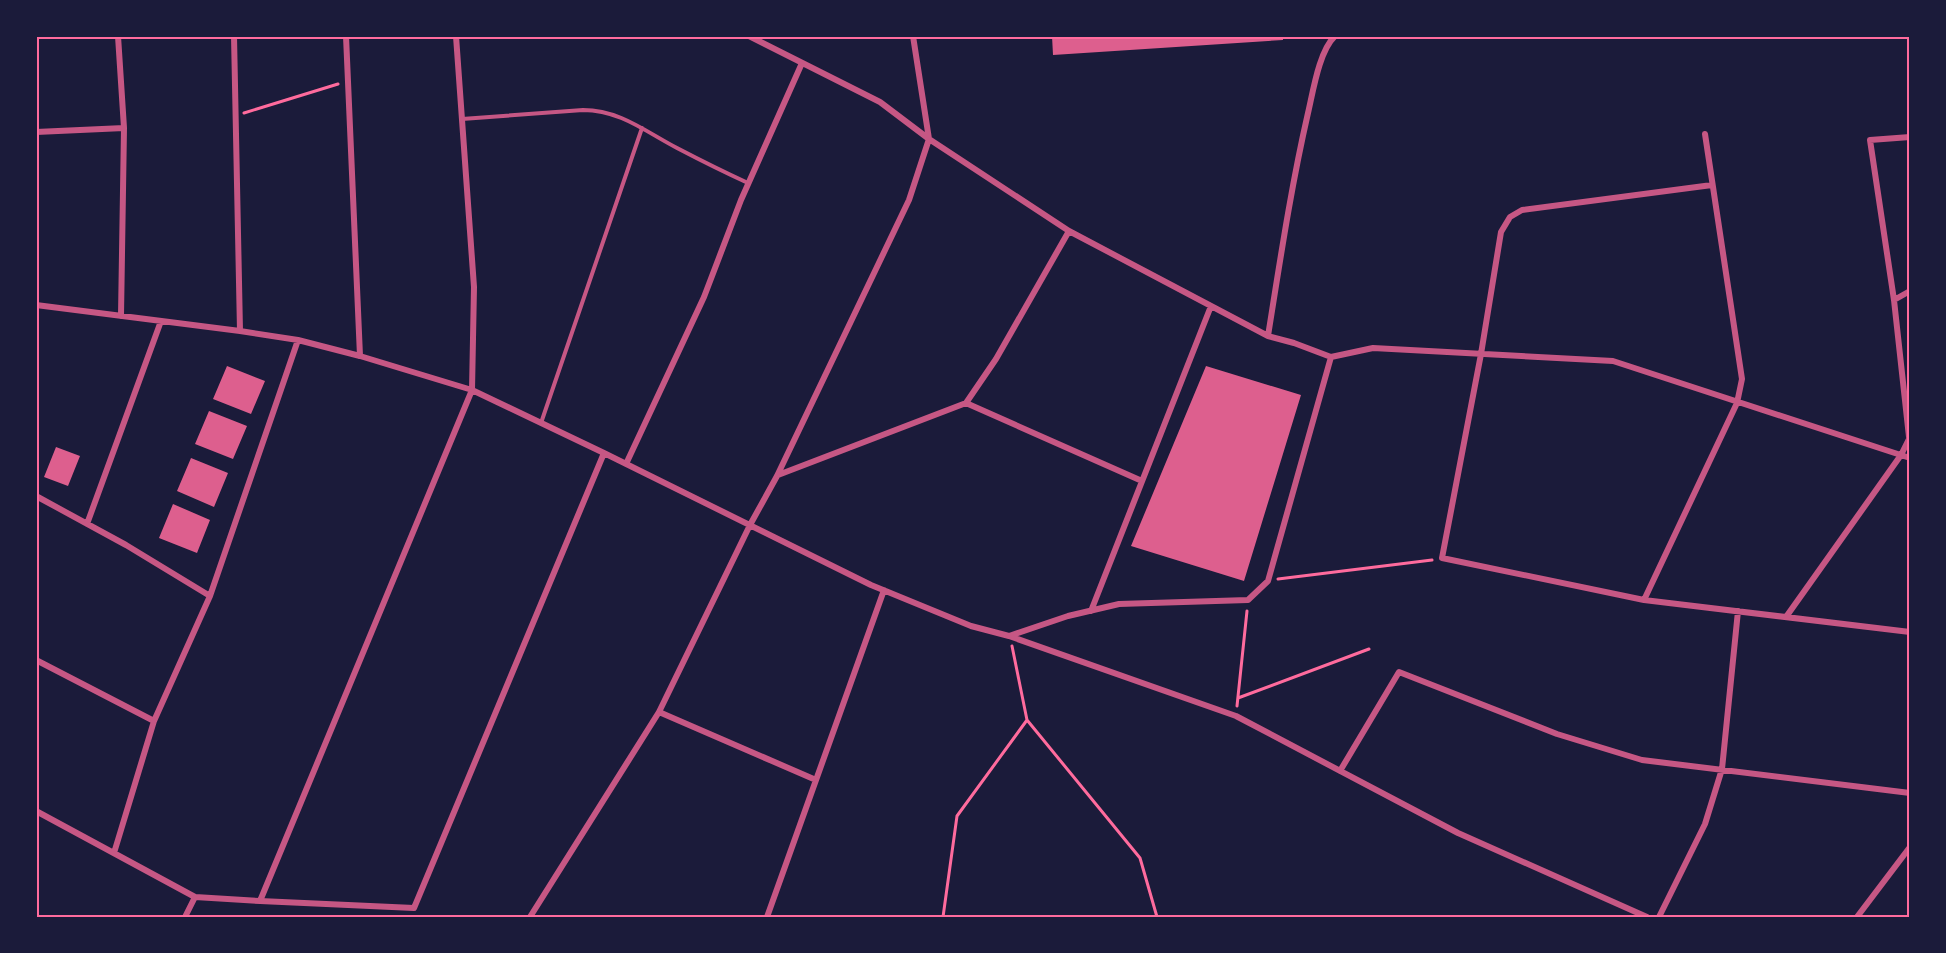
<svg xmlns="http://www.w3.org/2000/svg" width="1946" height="953" font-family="Jost,sans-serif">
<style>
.building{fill:#dd5f8e}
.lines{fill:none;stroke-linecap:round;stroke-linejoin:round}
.path{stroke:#ff6b9d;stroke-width:3}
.service{stroke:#c65784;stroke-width:4}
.minor{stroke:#c65784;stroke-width:6}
.neatline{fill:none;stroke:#ff6b9d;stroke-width:2}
</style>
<rect width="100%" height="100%" fill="#1b1b3a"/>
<path class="building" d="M1052,36H1283V40L1053,55Z
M227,366L265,381L251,414L213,399Z
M1206,366L1301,395L1244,581L1131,546Z
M209,411L247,426L233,459L195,444Z
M56,447L80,456L68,486L44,477Z
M191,458L228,473L214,507L177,491Z
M173,504L210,520L197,553L159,538Z"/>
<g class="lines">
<path class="path" d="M244,113L338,84
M1278,579L1432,560
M1238,698L1369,649
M1237,706L1247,611
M1027,720L1140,858L1157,917
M943,917L957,816L1027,720L1012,646"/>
<path class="service" d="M462,119L583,110C620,110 646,132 677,148C700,160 724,172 748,183
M541,423L642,128"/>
<path class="minor" d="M118,36L124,128L121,316
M234,36L240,331
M346,36L360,356
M456,36L474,287L472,390L260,901L414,908L604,453
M913,36L929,139L1069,231L1268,336
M1335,36C1319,51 1313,92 1308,113C1291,187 1280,261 1268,336L1294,343L1331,357L1373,348L1613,361L1910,458
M36,132L124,128
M1705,134L1742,379L1737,403L1644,600L1442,558L1481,354L1501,232L1510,217L1522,210L1712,185
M1894,300L1910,291
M36,305L240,331L298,340L360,356L472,390L604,453L871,585L971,626L1009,636L1068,616L1119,604L1248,600L1268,581L1331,357
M966,403L1142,481
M1909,437L1894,300L1870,140L1910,137
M626,464L704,297L741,200L802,63
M778,475L966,403L996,359L1069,231
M36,496L126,545L210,596
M87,524L161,321
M1644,600L1910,632
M1091,611L1211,306
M1786,617L1901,455L1910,437
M1009,636L1236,716L1458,833L1647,917
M36,660L154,721L210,596L298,340
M659,712L816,780
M1340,771L1399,672L1557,734L1642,760L1910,793
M36,811L195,897L260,901
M114,853L154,721
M185,917L195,897
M530,917L659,712L750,525L777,476L909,200L929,139L880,102L749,36
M767,917L884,590
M1659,917L1705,824L1722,769L1738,611
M1857,917L1910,847"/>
</g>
<rect width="1946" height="953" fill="none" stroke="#1b1b3a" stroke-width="75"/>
<rect x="38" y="38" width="1870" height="878" class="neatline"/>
</svg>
